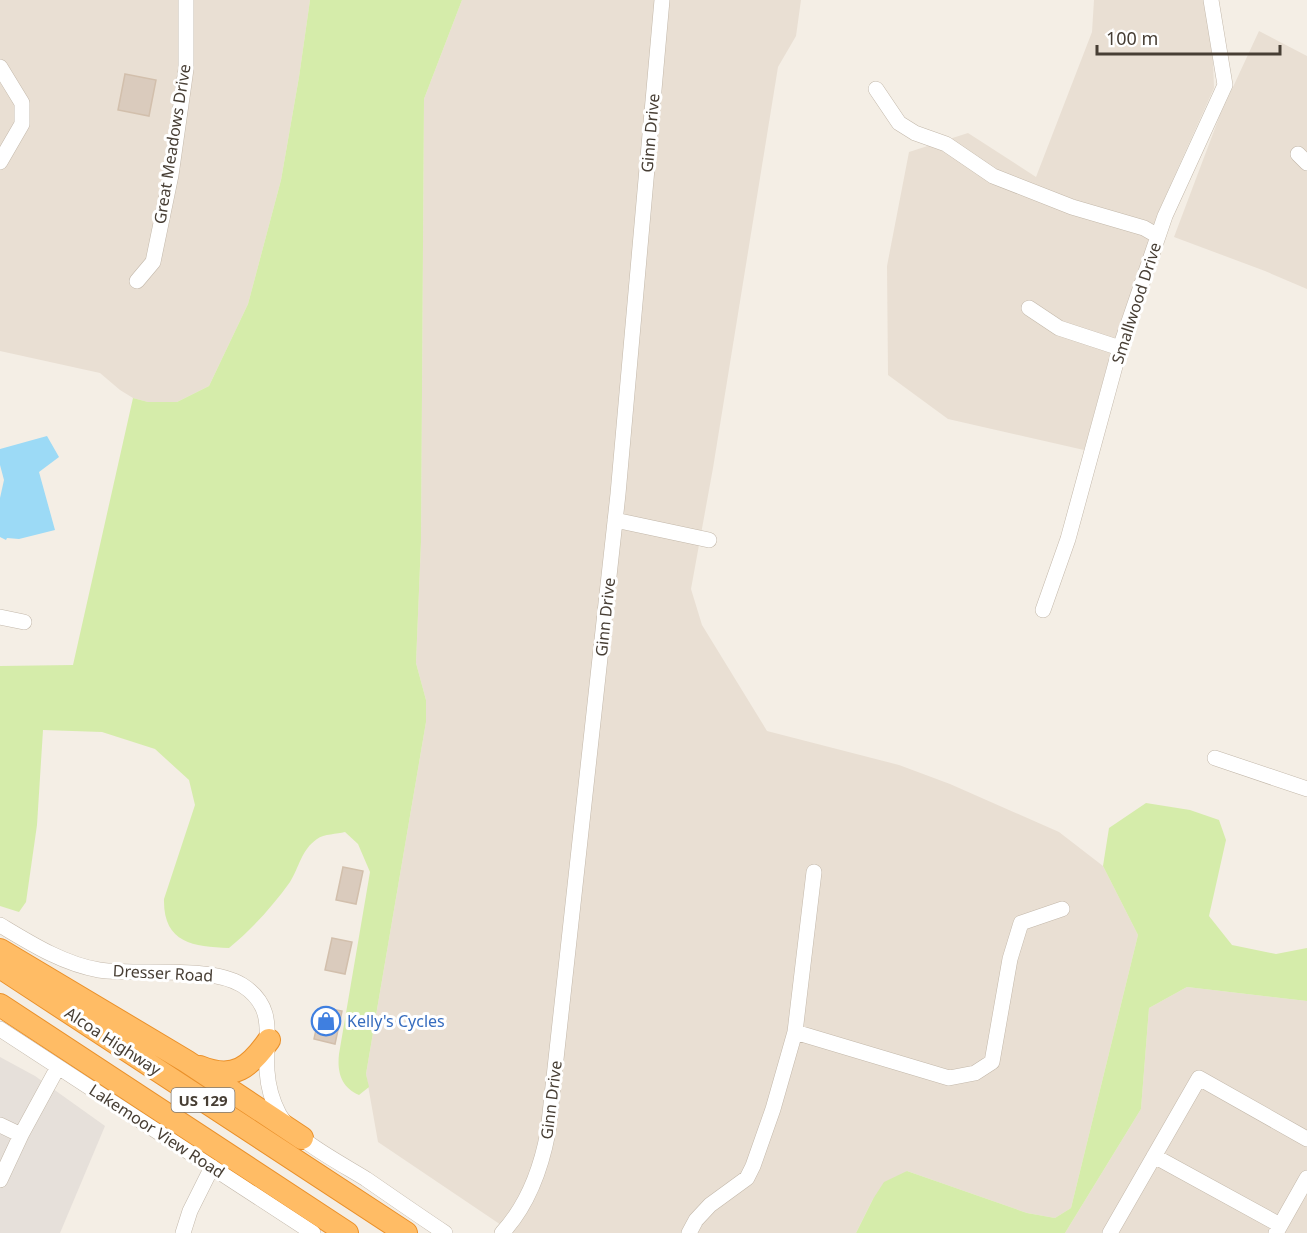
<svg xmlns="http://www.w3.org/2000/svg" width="1307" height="1233" font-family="'Noto Sans',sans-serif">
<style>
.residential{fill:#e9dfd3}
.industrial{fill:#e6e0da}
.green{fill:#d5ecaa}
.water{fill:#9cdaf6}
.building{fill:#dacbbd;stroke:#d2bfac;stroke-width:1.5}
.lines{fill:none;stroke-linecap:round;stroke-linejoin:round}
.minor-casing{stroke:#c3b8aa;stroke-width:16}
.highway-casing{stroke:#ea9029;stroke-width:24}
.minor{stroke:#fff;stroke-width:15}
.highway{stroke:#ffbc65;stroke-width:22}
.labels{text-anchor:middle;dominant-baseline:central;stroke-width:6;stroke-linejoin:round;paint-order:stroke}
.shield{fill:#fff;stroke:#7e7871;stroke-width:1.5}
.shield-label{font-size:15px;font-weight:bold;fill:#473e34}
.street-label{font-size:16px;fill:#473e34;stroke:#fff}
.shop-label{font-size:16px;fill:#366cbe;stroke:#fff;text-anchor:start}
</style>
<rect width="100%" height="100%" fill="#f4eee5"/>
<path class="residential" d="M0,0H310L299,77L281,180L248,304L209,386L177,402H148L133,398L120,390L100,373L0,351Z
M462,0H801L796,36L778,67L713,468L691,589L702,625L767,731L899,765L950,784L1059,832L1103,866L1138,935L1071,1208L1055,1218L1027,1213L907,1171L873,1199L856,1233H513L378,1142L366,1074L426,722V700L416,663L421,542L424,99Z
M1094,0H1204L1213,61L1214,88L1160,208L1107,366L1084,450L948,419L888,375L887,266L909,152L968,133L1036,177L1092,32Z
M1259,31L1307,56V289L1265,271L1174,237L1220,115Z
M1187,987L1307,1001V1233H1065L1141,1109L1149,1008Z"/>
<path class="industrial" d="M0,1057L35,1076L105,1126L60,1233H0Z"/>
<path class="green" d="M310,0H462L424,99L421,542L416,663L426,700V722L366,1074L369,1087L359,1095C341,1087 337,1072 339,1054L370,872L358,844L345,832C337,834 324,834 317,839C301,850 299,868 290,882C272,907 252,929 229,948C193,947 163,943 164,899L195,805L189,780L155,749L102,732L43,730L37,825L26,902L19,912L0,906V666L73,665L133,398L148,402H177L209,386L248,304L281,180L299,77Z
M1146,803L1190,810L1219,820L1226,840L1209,916L1232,945L1276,954L1307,948V1001L1187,987L1149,1008L1141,1109L1065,1233H856L873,1199L884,1182L907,1171L1027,1213L1055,1218L1071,1208L1138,935L1103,866L1109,828Z"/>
<path class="water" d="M47,436L59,457L39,472L55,530L19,539L7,538L6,540L0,537V498L4,480L0,465V449Z"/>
<path class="building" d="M125,74L156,80L149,116L118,110Z
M343,867L363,871L356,904L336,900Z
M332,938L352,942L345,974L325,970Z
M321,1007L342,1011L335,1044L314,1039Z"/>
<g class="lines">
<g class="minor-casing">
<path id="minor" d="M0,67L22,103V124L0,162
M876,89L899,123L915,133L946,144L993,176L1072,207L1144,228L1158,236
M1298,154L1307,163
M137,281L153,262L171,175L186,69V0
M1029,308L1059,328L1120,348
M615,520L709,540
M1043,610L1068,539L1120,348L1165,216L1225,85L1211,0
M0,617L24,622
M1215,758L1307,789
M0,925C30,943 63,964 99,970C139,976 209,965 242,985C277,1007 265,1037 267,1071C268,1086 272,1101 279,1114C293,1139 342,1164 366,1179C392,1197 418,1215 445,1233
M0,1029L313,1233
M795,1032L949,1078L975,1073L992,1062L1010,959L1021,923L1062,909
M0,1125L21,1135
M1154,1156L1280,1225
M0,1180L21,1135L58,1067
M183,1233L190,1211L212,1167
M502,1233C528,1205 541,1169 548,1132L618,494L662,0
M689,1233L696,1220L710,1205L747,1178L753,1166L773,1109L795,1032L814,872
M1110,1233L1199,1078L1307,1139
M1276,1233L1307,1178"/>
</g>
<g class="highway-casing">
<path id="highway" d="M0,950L186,1061L302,1138
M0,967L406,1233
M0,1005L347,1233
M200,1067C234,1081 250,1067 269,1040"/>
</g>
<use href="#minor" class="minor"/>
<use href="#highway" class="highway"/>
</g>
<defs>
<g id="shop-ring" transform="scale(1.5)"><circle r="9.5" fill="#fff" stroke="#3f7fe0" stroke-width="1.5"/><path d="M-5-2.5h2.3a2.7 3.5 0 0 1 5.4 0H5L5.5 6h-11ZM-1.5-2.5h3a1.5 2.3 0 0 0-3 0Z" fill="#3f7fe0"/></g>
</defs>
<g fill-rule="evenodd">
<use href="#shop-ring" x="326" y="1021"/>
</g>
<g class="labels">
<rect class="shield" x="171.5" y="1088" width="63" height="24" rx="4.5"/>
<g class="shield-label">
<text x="203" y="1100">US 129</text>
</g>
<g class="street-label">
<text transform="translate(650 133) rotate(-85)">Ginn Drive</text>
<text transform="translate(172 144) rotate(-81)">Great Meadows Drive</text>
<text transform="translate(1136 303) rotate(-72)">Smallwood Drive</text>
<text transform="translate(605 617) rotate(-84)">Ginn Drive</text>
<text transform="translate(163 973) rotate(3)">Dresser Road</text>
<text transform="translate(113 1041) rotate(33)">Alcoa Highway</text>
<text transform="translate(551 1100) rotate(-83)">Ginn Drive</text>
<text transform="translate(157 1131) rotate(33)">Lakemoor View Road</text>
</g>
<g class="shop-label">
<text x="347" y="1021">Kelly's Cycles</text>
</g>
</g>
<path d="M1097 45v9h183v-9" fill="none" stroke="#473e34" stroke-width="3"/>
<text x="1106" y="45" font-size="18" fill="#473e34" stroke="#ffffff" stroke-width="4.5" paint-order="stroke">100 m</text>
</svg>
